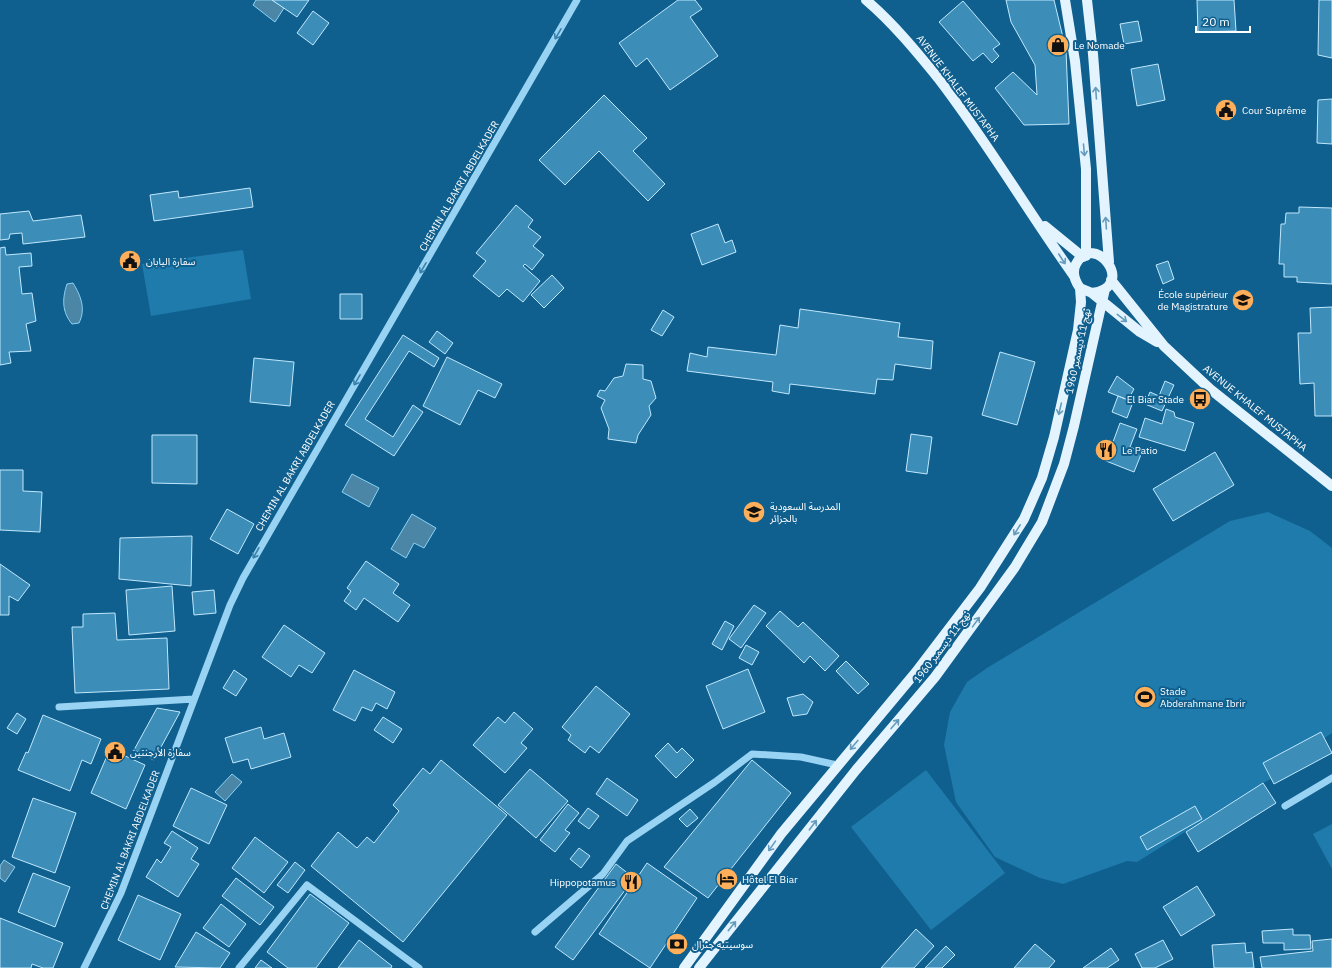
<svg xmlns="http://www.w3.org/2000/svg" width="1332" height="968" font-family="'IBM Plex Sans','Noto Sans Arabic',sans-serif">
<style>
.green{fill:#1e7bac}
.water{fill:#4b86a7;stroke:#8ad2f6}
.building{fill:#3d8db9;stroke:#c0e8fd}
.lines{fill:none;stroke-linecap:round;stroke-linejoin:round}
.minor{stroke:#99d3f3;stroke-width:7}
.major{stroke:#e4f4ff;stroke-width:10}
.oneway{stroke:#3982ad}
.oneway2{stroke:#659bbc}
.labels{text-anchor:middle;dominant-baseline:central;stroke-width:4;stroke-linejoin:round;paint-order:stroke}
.poi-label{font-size:10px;fill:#fff;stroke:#10608f;text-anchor:start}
.street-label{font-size:10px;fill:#fff;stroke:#10608f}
</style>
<rect width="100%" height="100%" fill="#10608f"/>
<path class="green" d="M243,250L251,299L151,316L142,264Z
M1268,512L1310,531L1332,548V733L1307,750L1308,759L1263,783L1137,862L1127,861L1063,884L1040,878L995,857L956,802L944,745L950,712L967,682L987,668L1230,521Z
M926,770L1005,873L931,930L851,827Z
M1332,824V869L1313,834Z"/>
<path class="water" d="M256,0H272L284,8L275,22L253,5Z
M73,283C81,296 86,309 79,323L72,324C62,312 62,299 67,284Z
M352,474L379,488L369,507L342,492Z
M412,514L436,528L424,548L414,543L406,558L391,549Z
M232,774L242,782L225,801L215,792Z
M4,860L15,867L5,882L0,878V866Z"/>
<path class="building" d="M272,0H309L297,17Z
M678,0H695L702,9L690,17L718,56L670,90L647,58L636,67L619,43Z
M1006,0H1054L1066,50L1069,124L1024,125L995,88L1013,72L1037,95L1035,65L1011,22Z
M1197,0H1234L1236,31L1198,32Z
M1319,0H1332V58L1318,55Z
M963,1L1000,44L993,49L999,56L992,63L983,53L973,61L939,22Z
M313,11L329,23L313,45L297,33Z
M1138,21L1142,41L1124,44L1120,24Z
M1158,64L1165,100L1137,106L1131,69Z
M604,95L647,138L633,151L665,184L648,201L599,151L565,185L539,160Z
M1332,99V144L1317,143L1318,100Z
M250,188L253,207L154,221L150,195L178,191L179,198Z
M516,205L533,220L528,227L541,237L533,246L544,255L532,270L525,264L523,266L540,281L523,302L507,289L499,297L473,276L486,261L476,253Z
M1299,207L1332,208V284L1297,282V277H1284V264H1279L1281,224H1285L1286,213H1299Z
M29,211L33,221L81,215L85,237L23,244L22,233L10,234L9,239L0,240V214Z
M718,224L725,243L732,240L736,252L702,265L691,234Z
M5,247L6,255L31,253L32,266L19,267L22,294L32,293L36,321L26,324L31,351L9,352L11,363L0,365V248Z
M1168,261L1174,279L1163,284L1156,265Z
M552,275L564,288L544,308L531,295Z
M340,294H362V319H340Z
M1332,307V416H1315L1314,383L1300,384L1298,333H1311L1310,308Z
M800,309L900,323L898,337L933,341L931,369L895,364L893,380L877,379L875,394L790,384L789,394L772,391L773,382L687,371L690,353L707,357L708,347L776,355L780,325L798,328Z
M663,310L674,317L662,336L651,330Z
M437,331L453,343L445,354L429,342Z
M403,335L439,358L434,367L409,351L365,419L393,437L413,405L423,412L394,456L345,425Z
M1000,352L1035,362L1017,425L982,415Z
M447,357L502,384L495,398L478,390L460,425L423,406Z
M254,358L294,362L290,406L250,402Z
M626,364L643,365V379L651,381L656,398L649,406L651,415L638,435L636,443L608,439L609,429L601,408L605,400L597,396L600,390L605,391L614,378L623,376Z
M1117,376L1134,389L1128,400L1108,392Z
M1165,381L1174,385L1162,411L1145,404L1150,392L1159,396Z
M1118,396L1133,402L1127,418L1112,412Z
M1166,409L1174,412L1175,417L1194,423L1185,451L1139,437L1145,418L1162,424Z
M1120,423L1137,429L1130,447L1142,452L1134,472L1106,461Z
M911,434L932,437L927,474L906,471Z
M152,435H197V484L152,483Z
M1215,452L1234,485L1173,521L1153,489Z
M0,470H23V491L42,492L40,532L0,530Z
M227,509L254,524L238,554L210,539Z
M192,536L191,586L119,579L120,538Z
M366,561L399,584L393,593L410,605L398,622L364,598L356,610L344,601L351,591L347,588Z
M0,564L30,585L18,601L9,596V615H0Z
M172,586L175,631L129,635L126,590Z
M214,590L216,613L194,615L192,592Z
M754,605L766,613L741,648L729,639Z
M780,611L798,627L803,622L839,656L825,671L810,656L804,663L766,626Z
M115,613L117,640L167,638L169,689L75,693L72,627H83V614Z
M725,621L734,626L722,650L712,644Z
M284,625L325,653L312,673L299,665L291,677L262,657Z
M746,645L759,652L752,665L739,658Z
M846,661L869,684L858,694L836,671Z
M748,669L765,712L723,729L706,686Z
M234,670L247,679L236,696L223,688Z
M354,670L395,692L387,709L376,703L372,711L362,707L355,721L333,710Z
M596,686L630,714L599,753L590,746L585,753L568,740L571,735L562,727Z
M803,694L813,702L807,714L793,716L787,698Z
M157,708L180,712L154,760L134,750Z
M514,712L533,729L521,743L527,748L505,773L473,745L498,717L505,723Z
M17,713L26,719L17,734L7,728Z
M43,715L101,739L91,764L82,760L70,791L18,770L26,752L28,753Z
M383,717L402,729L393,743L374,730Z
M261,727L264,739L284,733L291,757L251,769L248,759L233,763L225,738Z
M1321,732L1332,753L1274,784L1263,763Z
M668,743L677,753L682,748L694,760L676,778L655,756Z
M110,749L145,765L126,809L91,793Z
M441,760L507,815L403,942L311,866L338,832L357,848L367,837L374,843L399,811L393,805L423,768L430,774Z
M752,760L791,793L708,898L664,867Z
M530,769L568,801L536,838L498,805Z
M607,778L638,800L627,816L596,794Z
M1263,783L1276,803L1198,852L1186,832Z
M191,788L227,805L209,844L173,826Z
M33,798L76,813L55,873L12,857Z
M568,804L579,813L565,830L570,833L555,852L540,840Z
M1195,806L1202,819L1147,850L1140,837Z
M588,808L599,816L589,829L578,821Z
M690,809L698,818L687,827L679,819Z
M172,831L198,848L191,859L199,864L178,897L146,877L157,859L161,863L171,847L164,843Z
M255,837L288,862L264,893L232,868Z
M579,848L590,856L581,868L570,859Z
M295,862L305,870L288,893L277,885Z
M647,863L697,898L650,968L599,934Z
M616,864L634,878L573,960L555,947Z
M33,873L70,887L55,927L18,912Z
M236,878L274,907L260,925L222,896Z
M1197,886L1215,915L1181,936L1163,907Z
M310,894L349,923L316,968H288L267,952Z
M138,895L181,914L160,960L118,940Z
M221,904L246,924L229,947L203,928Z
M0,918L63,943L53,968H43L32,964L31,968H0Z
M916,929L934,946L914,968H881Z
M1293,929V935H1310L1311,949L1284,950V943H1263L1262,931Z
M196,932L230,953L220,968L175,967Z
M1332,939V968H1262L1260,957L1313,951L1312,941Z
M359,940L392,966L391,968H338Z
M1163,940L1173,959L1155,968H1142L1135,954Z
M1245,943L1246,953L1252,952L1254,968H1214L1212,945Z
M1035,944L1055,961L1049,968H1014Z
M946,946L955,955L942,968H925Z
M1111,948L1119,960L1107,968H1083Z
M261,960L272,968H255Z"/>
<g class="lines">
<path class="minor" d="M59,707L194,699
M1285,806L1332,778
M535,932L603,874L627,841L715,782L752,754L801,757L837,765
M84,968L121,893L230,605L243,578L577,0
M239,968L307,885L419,968"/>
<path class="major" d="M866,0C893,23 916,51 938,78C988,143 1027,210 1074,276
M1065,0L1075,61L1086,169V256
M1087,0L1093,54L1109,262
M1045,226L1083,257
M1111,280L1164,346L1210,389L1332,486
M1092,293C1138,287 1094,230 1076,264C1071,273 1075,281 1080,288L1092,293L1140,332L1157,342
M684,968L781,834L916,672L980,588L1024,519L1042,478L1054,437L1078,330L1081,302L1080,288
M699,968L856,770L935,677L1015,567L1042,522L1064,464L1074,426L1105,289"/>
</g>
<defs><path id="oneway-shaft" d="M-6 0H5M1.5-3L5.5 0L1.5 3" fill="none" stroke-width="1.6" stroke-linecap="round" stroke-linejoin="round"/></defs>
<g class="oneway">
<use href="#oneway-shaft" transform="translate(558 34) rotate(120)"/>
<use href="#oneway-shaft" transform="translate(423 268) rotate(120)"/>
<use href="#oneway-shaft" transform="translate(357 380) rotate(120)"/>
<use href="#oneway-shaft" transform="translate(256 553) rotate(119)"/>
</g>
<g class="oneway2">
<use href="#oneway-shaft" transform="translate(1096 93) rotate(-94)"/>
<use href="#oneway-shaft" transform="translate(1084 150) rotate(85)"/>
<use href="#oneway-shaft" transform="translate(1106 223) rotate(-94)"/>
<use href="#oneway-shaft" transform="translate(1062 259) rotate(57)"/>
<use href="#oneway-shaft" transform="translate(1122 318) rotate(38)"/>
<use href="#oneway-shaft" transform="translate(1060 409) rotate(103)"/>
<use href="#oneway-shaft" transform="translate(1017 530) rotate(122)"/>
<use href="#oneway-shaft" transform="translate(976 622) rotate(-54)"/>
<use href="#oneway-shaft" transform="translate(895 724) rotate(-49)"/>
<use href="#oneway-shaft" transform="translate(854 745) rotate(130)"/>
<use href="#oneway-shaft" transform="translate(813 825) rotate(-53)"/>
<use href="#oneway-shaft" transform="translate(772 846) rotate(125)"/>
<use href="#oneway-shaft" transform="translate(732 926) rotate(-51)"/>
</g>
<defs>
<g id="shop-disc" transform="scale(1.15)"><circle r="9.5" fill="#ffaf5a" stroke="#10608f"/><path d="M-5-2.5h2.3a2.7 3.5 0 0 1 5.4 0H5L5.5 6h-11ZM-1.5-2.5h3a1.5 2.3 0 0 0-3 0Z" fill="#111"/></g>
<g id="civic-disc" transform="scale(1.15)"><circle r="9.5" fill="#ffaf5a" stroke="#10608f"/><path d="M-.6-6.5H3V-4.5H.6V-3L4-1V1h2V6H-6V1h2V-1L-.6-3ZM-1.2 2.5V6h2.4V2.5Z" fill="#111"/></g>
<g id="university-disc" transform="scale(1.15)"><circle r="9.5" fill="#ffaf5a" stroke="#10608f"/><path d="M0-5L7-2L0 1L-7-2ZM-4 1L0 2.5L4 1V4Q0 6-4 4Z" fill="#111"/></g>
<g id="bus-disc" transform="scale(1.15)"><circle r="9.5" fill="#ffaf5a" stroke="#10608f"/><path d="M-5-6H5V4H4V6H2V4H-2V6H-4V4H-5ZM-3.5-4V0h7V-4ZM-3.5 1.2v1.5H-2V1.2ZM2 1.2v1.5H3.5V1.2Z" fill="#111"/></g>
<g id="restaurant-disc" transform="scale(1.15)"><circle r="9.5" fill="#ffaf5a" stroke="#10608f"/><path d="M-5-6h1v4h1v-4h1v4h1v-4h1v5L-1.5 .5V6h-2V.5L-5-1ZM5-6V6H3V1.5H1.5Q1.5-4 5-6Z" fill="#111"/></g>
<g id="school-disc" transform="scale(1.15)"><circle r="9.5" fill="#ffaf5a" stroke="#10608f"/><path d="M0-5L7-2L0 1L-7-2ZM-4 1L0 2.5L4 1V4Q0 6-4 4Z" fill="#111"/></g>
<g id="stadium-disc" transform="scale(1.15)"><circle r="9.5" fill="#ffaf5a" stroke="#10608f"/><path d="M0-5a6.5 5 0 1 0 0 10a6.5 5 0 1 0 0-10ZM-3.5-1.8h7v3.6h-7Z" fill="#111"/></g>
<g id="hotel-disc" transform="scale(1.15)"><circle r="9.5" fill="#ffaf5a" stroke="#10608f"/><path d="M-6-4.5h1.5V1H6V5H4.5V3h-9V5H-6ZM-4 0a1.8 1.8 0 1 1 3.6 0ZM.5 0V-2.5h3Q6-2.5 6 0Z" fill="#111"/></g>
<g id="bank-disc" transform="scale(1.15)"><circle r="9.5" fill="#ffaf5a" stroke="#10608f"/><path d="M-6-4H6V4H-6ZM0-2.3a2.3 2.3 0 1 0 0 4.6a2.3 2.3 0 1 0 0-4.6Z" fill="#111"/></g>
</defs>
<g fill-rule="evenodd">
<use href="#shop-disc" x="1058" y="45"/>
<use href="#civic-disc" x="1226" y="110"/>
<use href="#civic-disc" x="130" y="261"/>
<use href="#university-disc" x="1243" y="300"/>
<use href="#bus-disc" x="1200" y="399"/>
<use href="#restaurant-disc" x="1106" y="450"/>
<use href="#school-disc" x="754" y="512"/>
<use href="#stadium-disc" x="1145" y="697"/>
<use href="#civic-disc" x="115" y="752"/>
<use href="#hotel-disc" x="727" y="879"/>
<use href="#restaurant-disc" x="631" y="882"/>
<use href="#bank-disc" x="677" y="944"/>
</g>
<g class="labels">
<g class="poi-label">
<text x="1074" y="45">Le Nomade</text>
<text x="1242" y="110">Cour Suprême</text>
<text x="146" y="261">سفارة اليابان</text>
<text x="1228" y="294" text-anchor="end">École supérieur<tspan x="1228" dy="12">de Magistrature</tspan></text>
<text x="1184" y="399" text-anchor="end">El Biar Stade</text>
<text x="1122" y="450">Le Patio</text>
<text x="770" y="506">المدرسة السعودية<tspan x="770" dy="12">بالجزائر</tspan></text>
<text x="1160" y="691">Stade<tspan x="1160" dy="12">Abderahmane Ibrir</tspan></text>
<text x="130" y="752">سفارة الأرجنتين</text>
<text x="742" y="879">Hôtel El Biar</text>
<text x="616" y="882" text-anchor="end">Hippopotamus</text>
<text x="692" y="944">سوسيتيه جنرال</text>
</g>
<g class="street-label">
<text transform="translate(958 88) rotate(53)">AVENUE KHALEF MUSTAPHA</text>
<text transform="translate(459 186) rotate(-60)">CHEMIN AL BAKRI ABDELKADER</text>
<text transform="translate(1078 351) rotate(-78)">نهج 11 ديسمبر 1960</text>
<text transform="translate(1255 408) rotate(39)">AVENUE KHALEF MUSTAPHA</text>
<text transform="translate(295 466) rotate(-60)">CHEMIN AL BAKRI ABDELKADER</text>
<text transform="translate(942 647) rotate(-53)">نهج 11 ديسمبر 1960</text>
<text transform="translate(130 840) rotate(-69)">CHEMIN AL BAKRI ABDELKADER</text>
</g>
</g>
<path d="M1196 26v6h54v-6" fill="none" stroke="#ffffff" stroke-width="2"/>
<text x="1202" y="26" font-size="12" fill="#ffffff" stroke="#10608f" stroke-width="3" paint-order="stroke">20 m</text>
</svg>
